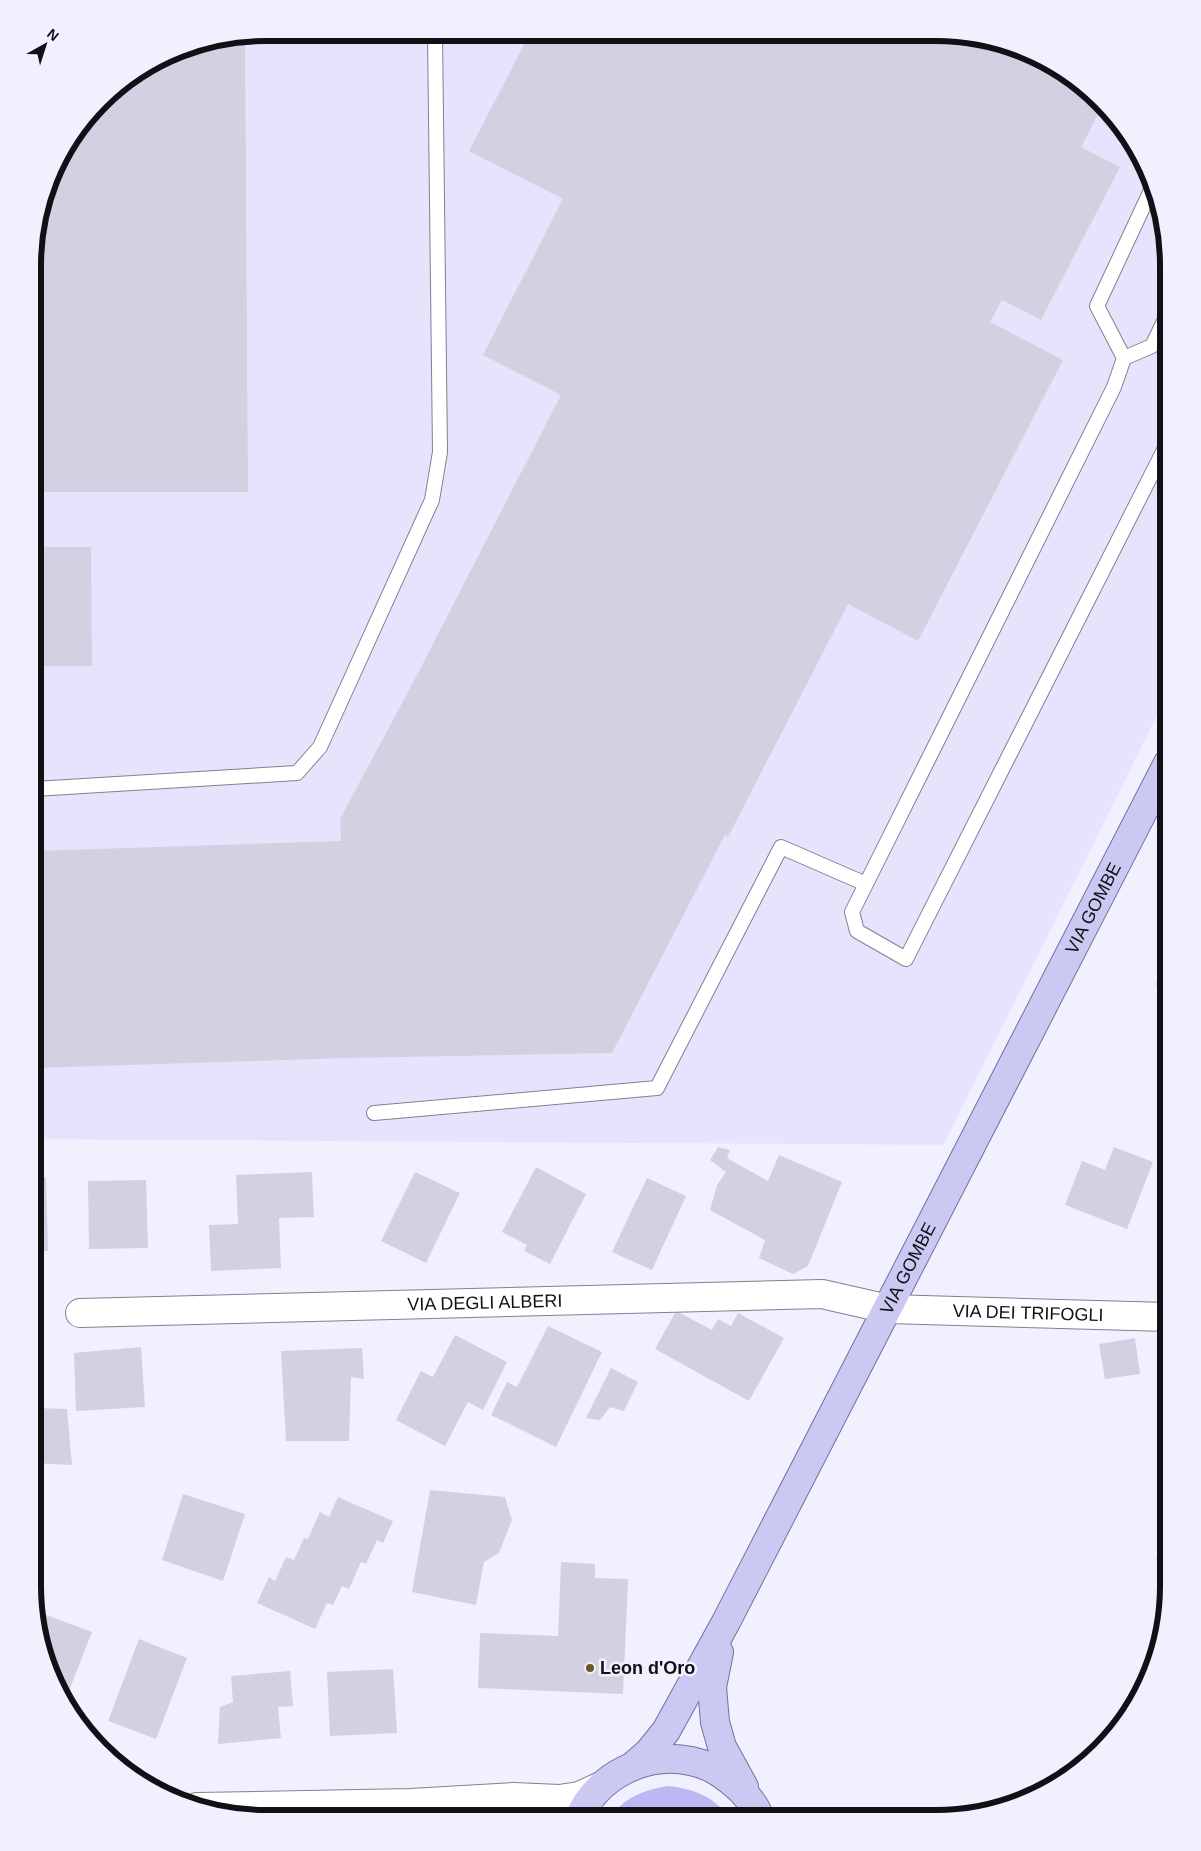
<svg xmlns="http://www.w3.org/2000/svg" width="1201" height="1851" font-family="Arial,sans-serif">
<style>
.built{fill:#e6e4fd}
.green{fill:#bcb8f2}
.building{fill:#d2d1e1}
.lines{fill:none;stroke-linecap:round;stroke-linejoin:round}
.service-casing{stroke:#81808f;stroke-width:16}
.minor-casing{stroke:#81808f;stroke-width:30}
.tertiary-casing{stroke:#81808f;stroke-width:30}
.primary-casing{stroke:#73709e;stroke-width:30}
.service{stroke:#fff;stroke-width:14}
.minor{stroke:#fff;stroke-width:28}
.tertiary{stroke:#fff;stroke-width:28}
.primary{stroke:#cbc8f1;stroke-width:28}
.poi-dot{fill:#705427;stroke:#f1f0fe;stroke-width:2}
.labels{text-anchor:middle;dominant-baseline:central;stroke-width:5;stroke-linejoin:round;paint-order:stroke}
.street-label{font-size:18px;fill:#101016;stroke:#f1f0fe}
.poi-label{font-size:18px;font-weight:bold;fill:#101016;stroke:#f1f0fe;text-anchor:start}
.rim{fill:none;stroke:#101016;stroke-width:6}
</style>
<rect width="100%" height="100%" fill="#f1f0fe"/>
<path class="built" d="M265,33L967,35L1025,50L1077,80L1120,123L1151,176L1168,265V694L943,1145L33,1139L34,235L57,162L111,90L176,50Z"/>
<path class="green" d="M668,1786C694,1789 714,1796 729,1818H610C624,1797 644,1790 668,1786Z"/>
<path class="building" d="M530,33L967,35L1025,50L1077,80L1103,105L1081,147L1120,167L1041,320L1002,300L990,322L1063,360L918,641L848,604L728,837L725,835L612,1053L348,1058L33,1068L34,851L341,841L340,819L417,675L561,395L483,355L563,199L469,151Z
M245,36L248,492H34V235L57,162L111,90L176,50Z
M34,547H91L92,666H34Z
M1164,922H1168V986H1156Z
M718,1147L730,1150L727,1158L768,1181L779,1155L842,1182L808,1266L793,1274L759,1258L765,1240L710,1210L717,1185L726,1172L710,1160Z
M1114,1147L1153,1162L1127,1229L1065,1205L1082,1161L1105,1170Z
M536,1167L586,1194L550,1264L524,1251L527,1245L502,1232Z
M312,1172L314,1217L279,1218L281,1268L211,1271L209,1225L238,1224L236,1175Z
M415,1172L460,1193L426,1263L381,1241Z
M33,1177H46L48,1251H33Z
M647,1178L686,1196L652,1270L612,1252Z
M146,1180L148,1248L89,1249L88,1181Z
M676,1311L712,1330L718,1319L731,1326L738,1313L784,1338L749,1401L655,1349Z
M548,1326L602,1352L556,1447L491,1415L507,1382L517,1387Z
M455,1335L507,1362L483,1410L468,1402L445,1446L396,1420L421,1371L433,1377Z
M1135,1338L1140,1374L1105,1379L1099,1344Z
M141,1347L145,1407L76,1411L74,1353Z
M362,1348L364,1379L351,1377L349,1441H286L281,1351Z
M611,1368L638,1382L624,1411L610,1407L600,1420L586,1418Z
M33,1408L67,1409L72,1465L33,1463Z
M430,1490L505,1497L512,1520L499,1553L484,1562L476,1605L412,1592Z
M183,1494L245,1514L223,1581L162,1560Z
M338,1497L393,1521L383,1543L377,1540L366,1564L361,1562L349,1589L342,1586L333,1605L327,1603L315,1629L257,1603L269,1577L275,1581L286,1557L294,1560L304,1538L308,1539L320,1512L329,1517Z
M1168,1555V1602L1167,1603L1156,1558Z
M561,1562L595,1564V1578L628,1579L623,1694L478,1688L480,1633L558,1636Z
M38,1612L92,1632L65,1701L50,1675Z
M139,1639L187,1658L156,1739L108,1721Z
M393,1669L397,1733L330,1736L327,1672Z
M290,1671L293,1706L278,1707L281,1738L218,1744L220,1707L233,1702L231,1676Z"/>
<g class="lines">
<g class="service-casing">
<path id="service" d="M1124,358L1152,346L1168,313
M34,789L297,773L320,747L432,500L440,452L435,33
M866,884L852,912L857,931L906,959L1168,442
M374,1113L657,1088L781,847L866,884L1114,387L1124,358L1097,306L1153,186"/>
</g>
<g class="minor-casing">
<g id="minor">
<path id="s1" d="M80,1313L822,1294L888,1309L1168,1317"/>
</g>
</g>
<g class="tertiary-casing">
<path id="tertiary" d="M197,1807L411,1803L514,1797L559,1799L579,1796L599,1787"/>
</g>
<g class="primary-casing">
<g id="primary">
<path d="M719,1652L712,1687L715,1722L722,1747L744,1787"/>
<path id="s2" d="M634,1765L649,1752L666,1731L726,1622L1168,763"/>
<path d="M579,1818C597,1776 646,1751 691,1761C706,1764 720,1772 732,1782C743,1791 755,1804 760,1818"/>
</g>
</g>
<use href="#service" class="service"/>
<use href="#minor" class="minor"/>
<use href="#tertiary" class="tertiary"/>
<use href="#primary" class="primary"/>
</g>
<circle class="poi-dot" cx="590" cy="1668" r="5"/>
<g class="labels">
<g class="street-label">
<text stroke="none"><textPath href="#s2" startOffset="974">VIA GOMBE</textPath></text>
<text stroke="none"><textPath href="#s2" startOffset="569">VIA GOMBE</textPath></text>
<text stroke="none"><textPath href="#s1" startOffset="405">VIA DEGLI ALBERI</textPath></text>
<text stroke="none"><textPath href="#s1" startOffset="950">VIA DEI TRIFOGLI</textPath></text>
</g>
<g class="poi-label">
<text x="600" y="1668">Leon d'Oro</text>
</g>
</g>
<path d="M0 0H1201V1851H0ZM265 41H936A224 224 0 0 1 1160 265V1586A224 224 0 0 1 936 1810H265A224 224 0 0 1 41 1586V265A224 224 0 0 1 265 41Z" fill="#f1f0fe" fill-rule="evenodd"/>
<path class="rim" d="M265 41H936A224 224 0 0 1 1160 265V1586A224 224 0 0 1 936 1810H265A224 224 0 0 1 41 1586V265A224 224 0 0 1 265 41Z"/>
<g transform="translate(45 45) rotate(39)" stroke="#f1f0fe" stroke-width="4" paint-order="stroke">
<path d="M0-4L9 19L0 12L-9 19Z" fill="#101016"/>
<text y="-8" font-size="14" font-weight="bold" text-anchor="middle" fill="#101016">N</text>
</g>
</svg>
